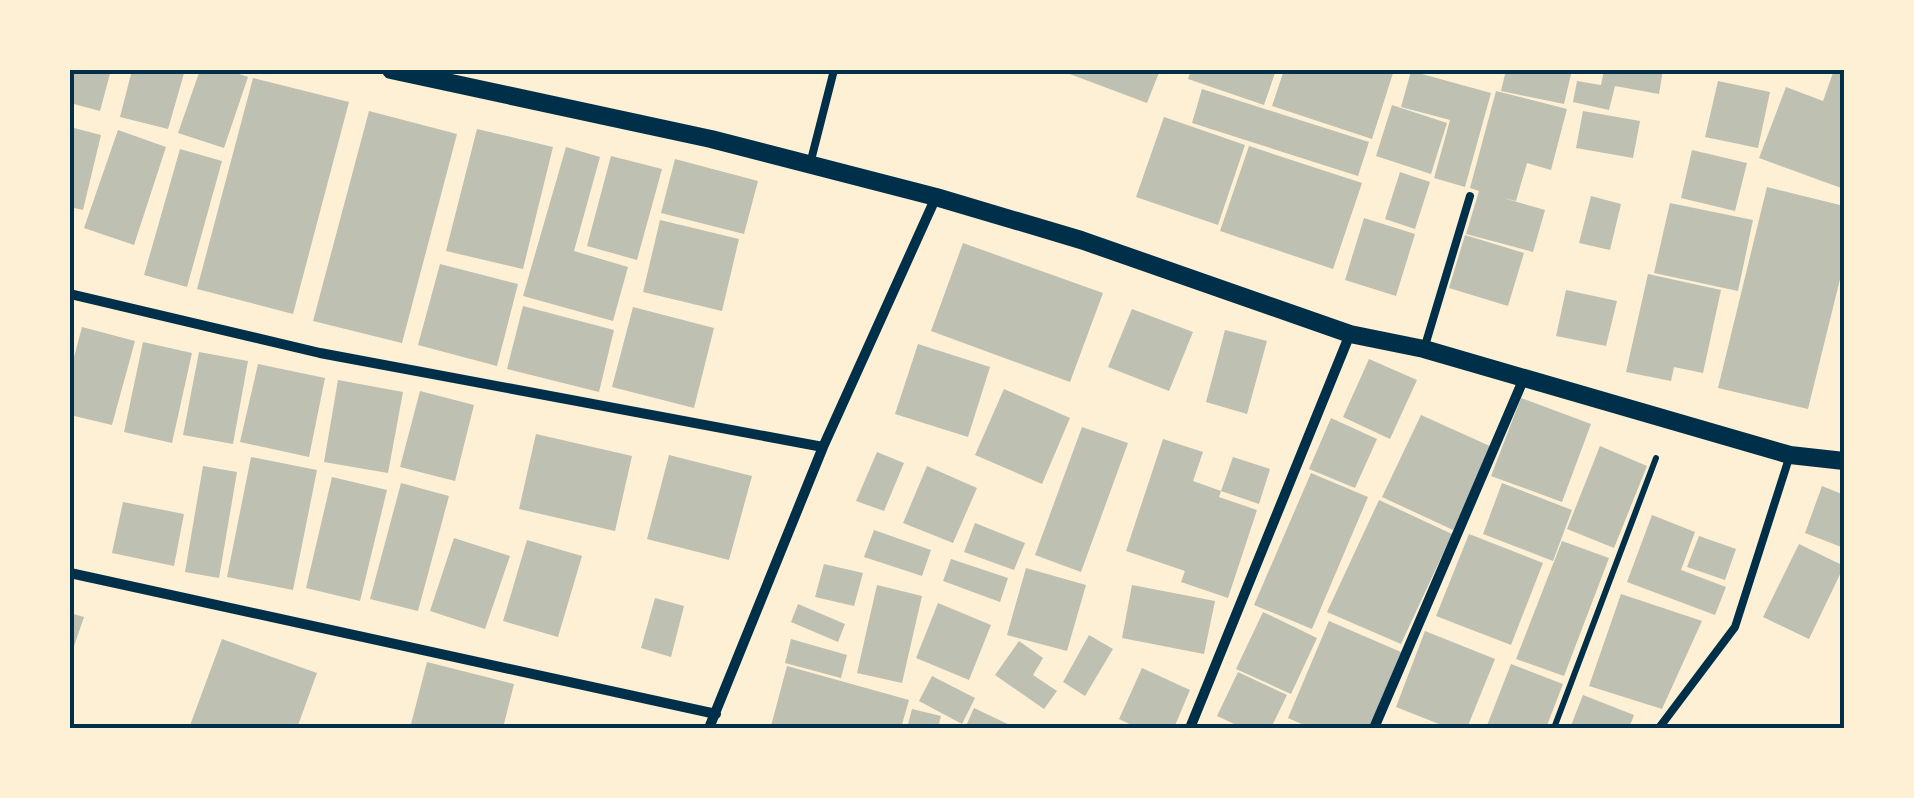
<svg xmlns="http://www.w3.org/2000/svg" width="1914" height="798" font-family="'Roboto Condensed',sans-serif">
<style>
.building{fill:#bec0b2}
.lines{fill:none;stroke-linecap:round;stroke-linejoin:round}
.path{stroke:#003049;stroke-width:6}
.service{stroke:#003049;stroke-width:8}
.minor{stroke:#003049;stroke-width:10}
.tertiary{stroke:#003049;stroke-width:18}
.neatline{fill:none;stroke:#003049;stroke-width:4}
</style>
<rect width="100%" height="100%" fill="#fdf0d5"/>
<path class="building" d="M70,70H111L100,111L70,103Z
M132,70H185L168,129L120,117Z
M200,70H228L248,77L224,148L178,133Z
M1059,70H1160L1147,103Z
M1191,70H1276L1264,105L1188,79Z
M1284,70H1394L1372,139L1272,106Z
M1506,70H1572L1564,104L1501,91Z
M1604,70H1663L1659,94L1615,86L1609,110L1573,102L1577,81L1601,85Z
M1834,70H1844V189L1759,158L1786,87L1823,101Z
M1411,71L1491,93L1465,187L1434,178L1450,120L1401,107Z
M253,78L349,102L293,314L197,289Z
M1718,81L1770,92L1758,148L1705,137Z
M1202,89L1369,142L1358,176L1192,123Z
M1496,91L1567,109L1551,170L1527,163L1516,201L1503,198L1545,210L1533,252L1466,234L1479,191L1470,188Z
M1392,105L1447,123L1431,174L1376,156Z
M369,111L457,134L402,343L313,321Z
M1583,111L1640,121L1633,158L1576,148Z
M1164,117L1245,145L1218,225L1136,197Z
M70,127L101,135L83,210L70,207Z
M477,129L553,147L523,269L446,251Z
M118,130L166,147L134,245L84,228Z
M1249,146L1362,183L1333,269L1220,231Z
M566,147L600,157L574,251L628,267L613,321L523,296Z
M180,149L222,161L187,287L144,275Z
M1692,150L1747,163L1735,211L1681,198Z
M611,156L662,169L637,260L587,246Z
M675,159L758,181L744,234L661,213Z
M1400,172L1430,182L1415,229L1385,219Z
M1767,187L1844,206V263L1808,409L1718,388Z
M1591,196L1621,204L1610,250L1579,243Z
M1670,203L1753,220L1738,291L1654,273Z
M1364,218L1415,234L1396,296L1345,280Z
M660,220L739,239L722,311L643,292Z
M1465,235L1524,253L1508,306L1449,288Z
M963,243L1103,293L1070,382L931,331Z
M440,264L518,284L497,366L418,345Z
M1648,274L1721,290L1703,373L1674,367L1671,381L1626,372Z
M1566,290L1617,301L1606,346L1556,336Z
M523,306L614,330L599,392L507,369Z
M633,307L714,328L694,408L612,387Z
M1132,309L1193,332L1169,391L1108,367Z
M82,327L135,341L112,425L70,415V372Z
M1225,330L1267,341L1247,414L1206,402Z
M143,342L192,353L172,443L124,432Z
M918,344L990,367L968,437L895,414Z
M199,352L248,361L233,444L183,435Z
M1369,359L1417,380L1390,439L1343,417Z
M258,364L325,378L309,457L240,442Z
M338,380L403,392L388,473L324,462Z
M1004,389L1070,418L1042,484L975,455Z
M420,391L474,405L455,481L400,467Z
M1521,398L1591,424L1562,502L1491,476Z
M1421,415L1492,447L1453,530L1382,497Z
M1331,418L1377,439L1355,488L1309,469Z
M1082,427L1128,443L1081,572L1035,555Z
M536,434L632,456L615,531L519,509Z
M1163,439L1203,452L1193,481L1221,491L1219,497L1257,510L1228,598L1181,582L1185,571L1126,551Z
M1600,446L1647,466L1614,548L1567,529Z
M877,452L904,463L884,511L856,501Z
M669,455L752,476L729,560L647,539Z
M251,457L317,470L293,590L227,577Z
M1233,457L1270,469L1259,504L1221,491Z
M203,466L237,472L219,578L185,572Z
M927,466L977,488L953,543L903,523Z
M1311,473L1368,497L1312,629L1254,605Z
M332,477L387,490L360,601L306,588Z
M401,483L449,496L418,611L370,599Z
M1502,483L1572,510L1553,561L1483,534Z
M1822,486L1844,495V548L1805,533Z
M1379,500L1452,534L1401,644L1327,612Z
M123,502L184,514L174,566L112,553Z
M1652,515L1695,532L1681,570L1726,587L1715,615L1627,582Z
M975,523L1025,543L1014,570L964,552Z
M874,530L931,550L922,576L864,557Z
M1469,534L1543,563L1511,645L1436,616Z
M1699,536L1736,549L1725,580L1687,567Z
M454,538L510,556L485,629L430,611Z
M527,540L582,556L558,637L503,621Z
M1562,541L1609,558L1564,676L1516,659Z
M1799,544L1844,566L1809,639L1763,617Z
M951,559L1008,578L1000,602L943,581Z
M824,564L863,573L854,606L815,597Z
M1026,568L1086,585L1067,651L1007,635Z
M877,585L922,596L902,683L857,673Z
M1132,585L1215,601L1204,654L1122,638Z
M1621,594L1702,621L1662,709L1589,686Z
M655,598L684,606L671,657L641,648Z
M938,603L991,625L969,680L916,658Z
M798,604L845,624L838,642L791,622Z
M1263,612L1317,638L1291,694L1236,669Z
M70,613L84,617L71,655H70Z
M1329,621L1401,652L1369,728H1311L1288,718Z
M1425,631L1495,659L1467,728H1449L1396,707Z
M1089,635L1113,649L1085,696L1063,682Z
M222,639L317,673L297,728H189Z
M791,639L847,655L841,678L785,663Z
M1019,641L1043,658L1033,675L1057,691L1044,709L995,675Z
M427,662L514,684L503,728H410Z
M1511,664L1563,684L1546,728H1486Z
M787,666L909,700L901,728L771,726Z
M1142,668L1190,690L1174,728H1138L1119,719Z
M1238,672L1287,695L1271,728H1243L1217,716Z
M932,676L975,698L962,724L919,701Z
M1583,695L1634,715L1629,728H1570Z
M974,708L1016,728H965Z
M912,709L941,716L938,728H907Z"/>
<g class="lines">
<path class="path" d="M1554,728L1656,458"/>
<path class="service" d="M810,164L834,70
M1424,349L1470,196
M1659,728L1735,627L1790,455"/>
<path class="minor" d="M70,294L320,353L823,447
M70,573L716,714
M709,728L823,447L936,197
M1190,728L1350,334
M1374,728L1524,378"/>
<path class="tertiary" d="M391,70L711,139L936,197L1081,240L1350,334L1424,349L1790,455L1844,461"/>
</g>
<rect width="1914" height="798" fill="none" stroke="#fdf0d5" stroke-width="145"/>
<rect x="72" y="72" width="1770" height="654" class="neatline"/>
</svg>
